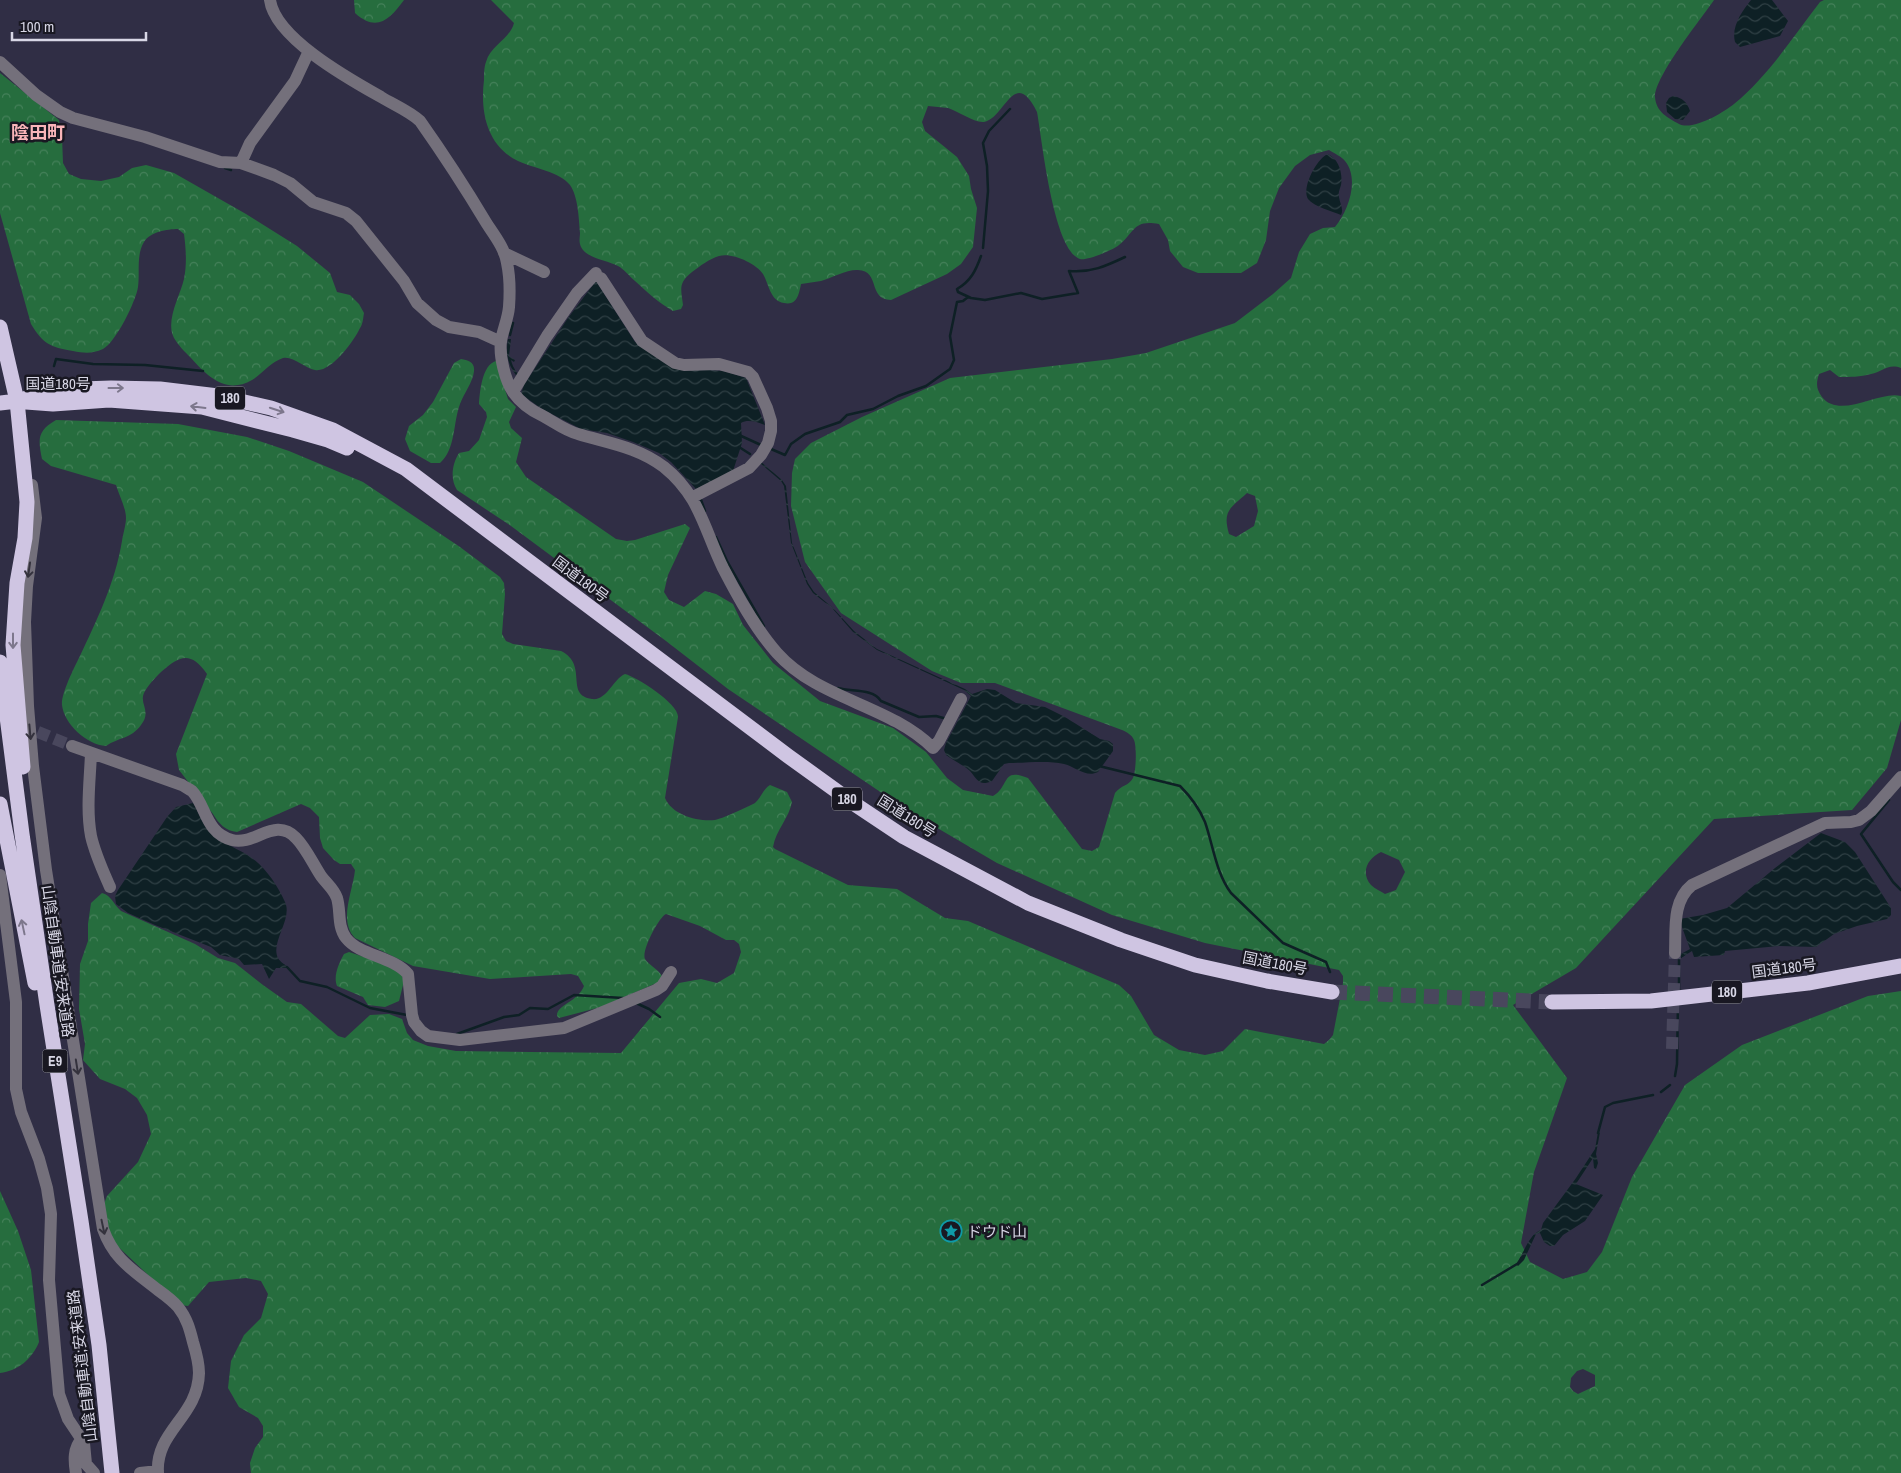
<svg xmlns="http://www.w3.org/2000/svg" width="1901" height="1473" font-family="'Archivo Narrow','Noto Sans JP',sans-serif">
<style>
.forest{fill:url(#forest-crowns);fill-rule:evenodd}
.water{fill:url(#water-waves)}
.lines{fill:none;stroke-linecap:round;stroke-linejoin:round}
.stream{stroke:#0e2025;stroke-width:2.5}
.minor-tunnel{stroke:#49475d;stroke-width:12;stroke-dasharray:12 6;stroke-linecap:butt}
.highway-tunnel{stroke:#49475d;stroke-width:15;stroke-dasharray:15 8;stroke-linecap:butt}
.minor{stroke:#74707b;stroke-width:12}
.highway{stroke:#cfc5e2;stroke-width:15}
.oneway{stroke:#7d778c}
.oneway2{stroke:#34323d}
.labels{text-anchor:middle;dominant-baseline:central;stroke-width:5;stroke-linejoin:round;paint-order:stroke}
.shield{fill:#191822;stroke:#9f9eab;stroke-width:1}
.shield-label{font-size:14px;font-weight:bold;fill:#d8d7e6}
.street-label{font-size:15px;fill:#d8d7e6;stroke:#191822}
.poi-label{font-size:15px;fill:#d8d7e6;stroke:#191822;text-anchor:start}
.quarter-label{font-size:18px;font-weight:bold;fill:#f9b5b9;stroke:#191822}
</style>
<defs>
<pattern id="forest-crowns" width="20" height="18" patternUnits="userSpaceOnUse" patternTransform="scale(1.25)"><rect width="20" height="18" fill="#266d3e"/><path d="M2 6a3 3 0 1 1 6 0M12 15a3 3 0 1 1 6 0" fill="none" stroke="#45815a"/></pattern>
<pattern id="water-waves" width="16" height="10" patternUnits="userSpaceOnUse" patternTransform="scale(1.25)"><rect width="16" height="10" fill="#0e2025"/><path d="M0 5q4-4 8 0t8 0" fill="none" stroke="#304045"/></pattern>
</defs>
<rect width="100%" height="100%" fill="#302e45"/>
<path class="forest" d="M354,0H404C390,19 377,33 355,13Z
M491,0H1714C1701,19 1655,76 1655,97C1656,112 1668,118 1679,124C1692,131 1723,113 1734,104C1768,76 1793,37 1820,2L1824,0H1901V368C1888,363 1882,372 1871,374C1860,377 1850,377 1839,377L1830,370L1819,374C1816,383 1816,389 1822,397C1840,420 1880,390 1901,396V720L1887,768L1852,810L1714,819L1576,968L1513,1005L1567,1078L1534,1172L1521,1243L1530,1262L1563,1279L1587,1272L1602,1252L1632,1177L1685,1085L1742,1045L1868,996L1901,991V1473H251L250,1463L255,1448L263,1437V1426L258,1418L239,1407L228,1388L231,1361L244,1335L261,1318L268,1294L261,1281L246,1278L209,1282L188,1306L180,1305L111,1240L104,1204L107,1196L138,1162L151,1134L147,1115L137,1098L125,1089L100,1079L83,1060L85,1044L79,1009L80,964L88,941V924L91,903L102,893C112,896 113,904 121,911L195,944L218,958L235,963L263,985L287,1002L301,1004L338,1036L345,1038L370,1015L389,1014L402,1019L407,1033L413,1040L428,1046L456,1051L621,1053L679,983L701,979L717,983L734,973L741,952L739,944L734,940H726L700,926L666,914C659,917 641,951 645,959C649,965 658,969 662,976L659,982L601,1007L559,1018L557,1016C556,1005 578,1002 584,986L578,976L571,974L490,979L413,966L355,938C338,921 353,891 355,870L351,864H340L334,860L323,848L320,838L319,817L310,808L301,804L237,832C226,831 219,824 213,814L179,770L176,754L207,674C191,651 180,655 161,672C155,678 148,685 144,693C139,704 152,711 141,725C131,739 119,737 106,746C87,745 64,724 62,705C61,694 74,668 79,658C97,620 115,583 122,541C123,534 126,525 126,518C126,508 119,495 116,485L51,466L42,459C38,439 37,431 56,420L178,424L247,437L289,451L363,482L460,547L500,577L504,583L505,594L502,634L506,641L513,644L561,651C589,665 564,695 592,699C607,701 613,679 625,674C637,677 679,704 678,717L665,798C672,815 698,822 715,820C719,820 752,805 755,803C761,798 763,789 770,785L787,792L792,802C789,818 776,830 773,847L775,849L848,885L897,889L945,918L968,921L1119,985L1131,996L1154,1035L1179,1050L1205,1055L1223,1051L1245,1029L1324,1044L1329,1040L1333,1035L1343,983V976L1339,970L1205,943L1112,915L997,863L910,812L728,689L666,641L511,526L457,490C450,479 452,464 459,453L469,451L479,440L487,417L486,412L479,404C480,391 482,365 496,361L508,399L516,407L509,422L511,428L522,438L516,462L526,477L616,539L627,541L635,540L685,524L690,528L668,575L664,592L669,600L684,607L705,591L716,594L733,604L743,625L773,663L820,701L893,728L926,752L947,778L963,790L993,796C1010,786 1001,767 1028,778L1082,849L1092,851L1099,847L1115,793C1121,785 1129,786 1133,778C1136,772 1137,747 1134,740C1132,735 1127,732 1122,730L995,683H961L932,671L841,613L805,562L791,506L792,473L795,459L811,443L862,417L950,378L1112,359L1146,353L1235,323L1273,294L1291,278L1299,252L1310,234L1323,228L1335,227C1348,212 1360,179 1345,161C1342,157 1334,153 1329,150L1310,155L1295,166L1279,188L1270,211L1266,240L1257,263L1241,273H1198L1183,267L1170,251L1168,240L1159,224C1133,219 1135,232 1119,245C1113,250 1087,261 1080,259C1053,250 1042,139 1037,112C1014,66 1005,118 984,122C974,123 958,111 948,108C941,107 935,107 928,106L922,122L925,131L957,157L969,176L971,189L977,208L973,247L961,264L947,274L891,300C867,299 881,271 858,270C848,269 831,278 821,281C814,282 808,283 801,284C799,294 797,306 784,303C770,301 769,284 763,274C756,263 731,252 719,256C709,259 700,266 692,272C678,283 681,289 683,305L681,309L673,311C659,303 647,292 635,281C629,276 624,269 618,266C607,260 583,258 580,244C579,241 580,236 580,233C579,219 578,196 570,185C560,172 533,168 518,161C487,146 480,112 484,80C484,75 484,67 486,62C491,45 510,39 514,23ZM1247,493L1255,496L1258,511L1254,526L1236,537L1229,534C1222,510 1231,508 1247,493ZM1381,852L1399,860L1405,872L1396,890L1385,894C1381,891 1375,889 1371,885C1360,872 1368,858 1381,852ZM1583,1369L1595,1375V1386L1578,1394L1573,1391L1570,1387L1571,1378L1577,1371Z
M0,73L59,120L62,137L63,163L69,174L81,179L101,181L119,177L132,168L146,165L174,173L246,214L297,246L330,273L337,292L350,295L359,304L364,313C363,318 363,324 360,328C354,341 331,373 315,370C304,368 294,356 283,358C271,362 263,373 252,380C226,395 207,376 191,358C185,352 178,345 174,338C165,321 180,296 184,279C187,264 186,249 184,234L178,229C167,229 150,232 144,242C136,255 140,272 138,287C136,301 116,342 103,349C92,354 84,353 73,351C50,347 43,344 31,324L0,213Z
M461,359C468,360 475,362 474,371C473,382 464,393 460,404C453,422 456,449 440,463H431L410,451L405,439L409,426L423,415L433,402L454,363Z
M349,952L382,963L400,971L404,981L399,1001L385,1007L368,1005L363,997L337,986C333,976 339,963 344,954Z
M0,1191L18,1231L31,1270L39,1342C32,1359 18,1371 0,1373Z"/>
<path class="water" d="M1751,0H1772L1788,21L1780,36L1740,47L1735,42C1731,27 1742,11 1751,0Z
M1673,96C1683,98 1687,102 1690,111L1683,120L1675,119L1667,112L1666,103L1669,98Z
M1328,154C1339,159 1343,174 1341,185C1340,189 1338,192 1339,197C1340,204 1344,209 1341,215C1332,211 1314,207 1308,199C1301,188 1317,158 1328,154Z
M596,281L635,342L709,370L724,371L746,378L765,425C757,422 748,419 741,423L742,443L733,471L696,489L671,462L659,453L633,442L607,433L581,429L542,409L521,394L524,385C511,370 504,359 508,339H511L509,356L515,360L514,362L511,360C513,369 519,376 526,382L568,318Z
M761,462L782,480L786,486L792,543L808,583L814,592L833,608L854,631L877,649L965,689L972,694L987,689L995,690L1016,703L1045,707L1065,717L1100,739L1109,741L1113,744V751L1098,772C1086,778 1076,767 1064,764C1047,760 1026,763 1009,763L1004,764L992,781C979,787 977,779 970,771C963,765 953,760 946,755L944,750L946,743L971,696L964,690L877,650L853,632L832,608L813,593L807,584L791,543L784,486L781,481L760,463Z
M193,803C199,813 202,824 210,832C221,843 234,847 246,854C263,864 277,884 285,902C293,919 270,942 278,958C280,962 286,965 289,968H276L269,979L262,964L244,965L239,959L220,955L211,947L155,925L128,913L116,904L115,896L118,890L167,817L176,807Z
M1821,833L1845,842L1855,852L1891,908V915L1887,919L1857,926L1834,934L1816,947L1779,946L1725,951L1724,955L1694,957L1692,951L1681,958L1679,955L1690,949L1679,919L1703,915L1727,908L1775,868Z
M1598,1132H1600L1596,1154L1598,1163L1596,1169L1594,1168L1593,1158L1576,1184L1603,1195L1585,1221L1563,1235L1554,1246H1550L1544,1242L1540,1233L1536,1234L1524,1260L1518,1266L1516,1264C1524,1253 1529,1234 1541,1230L1543,1223L1576,1178L1595,1149Z"/>
<g class="lines">
<path class="stream" d="M225,168L231,170
M983,248L988,191L987,166L983,143L989,131L1010,109
M981,256C976,270 971,281 957,289L958,292L971,298L985,300L1021,293L1042,299L1078,293L1069,271C1091,273 1106,266 1125,257
M510,335L513,323
M54,366L56,359L93,364L145,365L203,371
M739,435L761,445
M739,447L750,454
M771,449L785,455L791,444L805,434L840,422L847,415L873,409L898,396L926,386L950,369L954,360L950,336L957,302L963,301L968,297
M700,497L705,511
M716,537L727,561L764,626
M838,688C851,692 873,688 881,701L919,717L936,716L947,719
M1099,766L1180,786C1190,796 1200,810 1205,822C1213,845 1216,873 1231,893L1283,943L1326,962L1330,972
M1889,800L1861,834L1893,882L1901,890
M287,967L300,981L327,987L370,1008L407,1015
M1679,992V958L1683,955
M636,1003L649,1009L660,1017
M457,1034L504,1017L519,1015L530,1008L548,1009L574,995L623,998
M1675,1076L1677,1064L1678,1002
M1661,1092L1670,1085
M1598,1133L1605,1107L1613,1103L1653,1095
M1482,1285L1517,1264"/>
<path class="minor-tunnel" d="M21,725L72,746
M1672,1049L1675,953"/>
<path class="highway-tunnel" d="M1332,992L1552,1002"/>
<path class="minor" d="M270,0C275,38 349,79 381,97C394,105 409,111 420,121C444,155 466,189 487,224C495,236 505,249 507,263C510,277 510,293 509,307C508,319 503,329 501,341C499,356 505,380 513,392C520,402 532,411 543,416C554,422 566,431 578,434C608,443 638,447 664,467C700,496 704,529 723,568C738,597 755,628 777,653C819,700 888,704 933,748L939,741L961,699
M0,62L36,95L60,112L73,118L145,137L220,162L241,163L274,175L290,183L313,202L346,213L356,221L404,281L417,303L436,320L449,327L479,332L501,342
M241,163L250,143L295,81L309,51
M504,253L544,272
M601,278L642,341L675,363L684,365L719,364L748,372L753,377L767,408L771,421V431L768,443L761,455L749,468L693,497
M513,392L547,336L577,293L596,273
M32,485L36,518L27,586L25,622L28,706L33,766L46,870L103,1229C114,1260 133,1270 158,1290C165,1295 173,1301 178,1307C187,1318 190,1330 193,1342C196,1352 199,1362 199,1373C198,1417 155,1431 158,1473
M72,746L182,785C185,787 189,789 192,791C206,805 205,833 232,840C255,846 275,816 296,838C306,848 313,864 321,876C326,883 334,889 337,898C341,911 337,926 346,938C360,956 392,956 408,974L412,1015L414,1022L421,1031L428,1036L460,1040L564,1028L656,990L662,986L671,972
M91,753C90,780 86,809 91,836C95,854 103,871 110,887
M0,875L16,1002V1089L21,1112L39,1159L47,1188L51,1214L49,1280L59,1394L68,1419L84,1443L86,1464L94,1473
M1675,953C1676,929 1672,901 1692,885L1825,823L1851,822L1859,820L1871,811L1901,777
M76,1473C74,1461 73,1448 82,1439
M140,1473L158,1471"/>
<path class="highway" d="M0,327L17,401L27,502L25,538L17,583L13,645L23,767
M26,402L53,404L109,400L202,407L293,430L328,440L347,448
M0,403L17,401L54,390L111,388L160,389L218,396L271,408L333,430L406,469L788,756L856,805L904,837L1028,903L1121,940L1195,965L1267,981L1332,992
M0,662L22,834L47,1005L81,1221L99,1345L112,1473
M0,804L35,983
M1552,1002L1651,1001L1808,983L1901,966"/>
</g>
<defs><path id="oneway-shaft" d="M-6 0H5M1.5-3L5.5 0L1.5 3" fill="none" stroke-width="1.6" stroke-linecap="round" stroke-linejoin="round" transform="scale(1.25)"/></defs>
<g class="oneway">
<use href="#oneway-shaft" transform="translate(116 388)"/>
<use href="#oneway-shaft" transform="translate(198 407) rotate(-173)"/>
<use href="#oneway-shaft" transform="translate(277 410) rotate(18)"/>
<use href="#oneway-shaft" transform="translate(13 641) rotate(90)"/>
<use href="#oneway-shaft" transform="translate(23 927) rotate(-102)"/>
</g>
<g class="oneway2">
<use href="#oneway-shaft" transform="translate(29 570) rotate(98)"/>
<use href="#oneway-shaft" transform="translate(30 732) rotate(85)"/>
<use href="#oneway-shaft" transform="translate(77 1067) rotate(81)"/>
<use href="#oneway-shaft" transform="translate(103 1227) rotate(78)"/>
</g>
<defs>
<g id="sight-ring" transform="scale(1.125)"><circle r="9.5" fill="#191822" stroke="#0f9aa8" stroke-width="1.5"/><path d="M0-6L1.8-2.2L6-1.7L2.9 1.2L3.7 5.4L0 3.3L-3.7 5.4L-2.9 1.2L-6-1.7L-1.8-2.2Z" fill="#0f9aa8"/></g>
</defs>
<g fill-rule="evenodd">
<use href="#sight-ring" x="951" y="1231"/>
</g>
<g class="labels">
<g class="shield">
<rect x="215" y="386.5" width="30" height="23" rx="4"/>
<rect x="832" y="787.5" width="30" height="23" rx="4"/>
<rect x="1712" y="980.5" width="30" height="23" rx="4"/>
<rect x="42.5" y="1049.5" width="25" height="23" rx="4"/>
</g>
<g class="shield-label">
<text x="230" y="398">180</text>
<text x="847" y="799">180</text>
<text x="1727" y="992">180</text>
<text x="55" y="1061">E9</text>
</g>
<g class="street-label">
<text x="58" y="383">国道180号</text>
<text transform="translate(581 579) rotate(37)">国道180号</text>
<text transform="translate(907 816) rotate(32)">国道180号</text>
<text transform="translate(58 961) rotate(82)">山陰自動車道;安来道路</text>
<text transform="translate(1275 963) rotate(11)">国道180号</text>
<text transform="translate(1784 968) rotate(-7)">国道180号</text>
<text transform="translate(82 1366) rotate(-97)">山陰自動車道;安来道路</text>
</g>
<g class="poi-label">
<text x="967" y="1231">ドウド山</text>
</g>
<g class="quarter-label">
<text x="38" y="132">陰田町</text>
</g>
</g>
<path d="M12 32v8h134v-8" fill="none" stroke="#d8d7e6" stroke-width="2.5"/>
<text x="20" y="32" font-size="15" fill="#d8d7e6" stroke="#191822" stroke-width="4" paint-order="stroke">100 m</text>
</svg>
